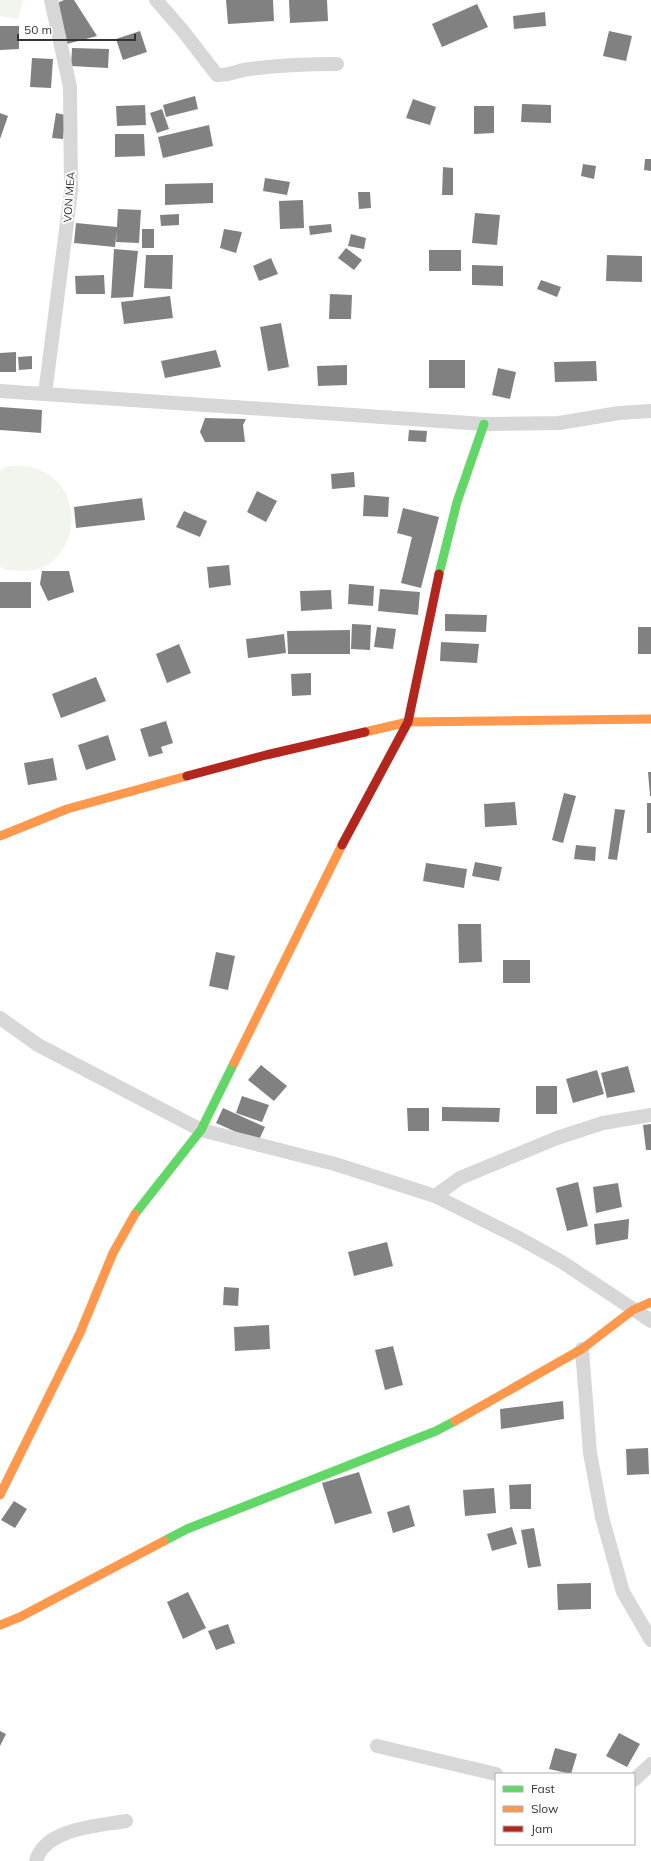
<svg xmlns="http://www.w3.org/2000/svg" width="651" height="1861" font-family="Mulish,sans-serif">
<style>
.green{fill:#f1f5ed}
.building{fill:#818181}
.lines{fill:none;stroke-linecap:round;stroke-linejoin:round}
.street{stroke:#d7d7d7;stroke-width:14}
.fast{stroke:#63d668;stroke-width:9}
.slow{stroke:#ff974d;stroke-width:9}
.jam{stroke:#b3261e;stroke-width:9}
.labels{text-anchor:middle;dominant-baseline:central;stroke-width:4;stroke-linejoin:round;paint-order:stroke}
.street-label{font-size:11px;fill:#333;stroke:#fff}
</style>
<rect width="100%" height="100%" fill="#fff"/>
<path class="green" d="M0,0H23L18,19L0,16Z
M10,466C17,466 27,465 34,468C93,486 78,573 21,571C13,570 7,571 0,567V470Z"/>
<path class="building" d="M64,0H74L97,36L63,45L55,4Z
M226,0H273L274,21L228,24Z
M289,0H327L328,21L290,23Z
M477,4L488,27L442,47L432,24Z
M545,12L546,26L514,29L513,16Z
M0,26H19V49L0,50Z
M140,31L147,52L123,60L116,39Z
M609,31L632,36L626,61L603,56Z
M72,48L109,49L108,68L71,66Z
M32,58L53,59L51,88L30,87Z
M195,96L198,109L166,117L163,105Z
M413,99L436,107L430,125L406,118Z
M522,104L551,105V123L521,122Z
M145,105L146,125L117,126L116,106Z
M474,106H494V133L474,134Z
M162,109L169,129L157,133L150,113Z
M0,113L8,116L0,139Z
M56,113L66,115L63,139L52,138Z
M209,125L213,146L163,158L158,137Z
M115,134H144L145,156L115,157Z
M645,159H651V171L644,170Z
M583,164L596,166L594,179L581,176Z
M443,167L453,168V195H442Z
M265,178L290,182L287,195L263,191Z
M213,183V203L165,205V184Z
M358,192H370L371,208L359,209Z
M303,200L304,228L280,229L279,201Z
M118,209L141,210L139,243L116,242Z
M475,213L500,215L497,245L472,243Z
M179,214V225L161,226L160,215Z
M76,223L117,227L115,247L74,243Z
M331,224L332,232L310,235L309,226Z
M142,229H154V248H142Z
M224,229L242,232L236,253L220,248Z
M351,234L366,238L364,249L348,246Z
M346,248L362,260L354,270L338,258Z
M114,249L138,251L133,297L111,298Z
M429,250H461V271H429Z
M146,255H173L172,289L144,288Z
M607,255L642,256V282L606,281Z
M271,258L278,274L259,281L253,266Z
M472,265L503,266V286L472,285Z
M104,275L105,294H76L75,276Z
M541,280L561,287L557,297L537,289Z
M330,294L352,295L351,319H329Z
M170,296L173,318L124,324L121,302Z
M281,323L289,367L268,371L260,327Z
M216,350L221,367L165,378L161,361Z
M16,352V372H0V353Z
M32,356V369L19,370L18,357Z
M429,360H465V388H429Z
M596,361L597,381L555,382L554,362Z
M347,365V385L318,386L317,366Z
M498,368L516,372L510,399L492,395Z
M0,407L42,410L41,433L0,430Z
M205,418L246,419L243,425L245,442H205L200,432Z
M409,430L427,431L426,442L408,441Z
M354,472L355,487L332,489L331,474Z
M257,491L277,501L266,522L247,512Z
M364,495L389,497L388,517L363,516Z
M142,498L145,520L76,528L74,507Z
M403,508L439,517L421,588L401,583L412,537L397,533Z
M184,511L207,521L200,537L176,527Z
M229,565L231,585L209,588L207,567Z
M42,571H69L74,592L48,601L40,584Z
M0,582H31V608H0Z
M349,584L374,586L373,606L348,604Z
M380,589L420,592L418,615L378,611Z
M331,590L332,609L301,611L300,591Z
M445,614L487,615L486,632L445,631Z
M352,624L371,625L370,650L351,649Z
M377,627L396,629L393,649L374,647Z
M638,627H651V654H638Z
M350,630V654H288L287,631Z
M284,634L286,653L248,658L246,639Z
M441,642L479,644L477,663L440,661Z
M179,644L191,673L167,683L156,654Z
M311,673V695L292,696L291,674Z
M96,677L106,701L61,718L52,694Z
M166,721L173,743L161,747L163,753L149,757L140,729Z
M108,735L116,760L86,770L78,745Z
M53,758L57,780L28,785L24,763Z
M648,772H651V796H650Z
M564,793L576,796L563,843L552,840Z
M515,802L517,825L485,827L484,804Z
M647,803H651V833H647Z
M615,809L625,810L617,860L608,859Z
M576,845L596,847L595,861L574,859Z
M475,862L502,867L499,881L472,876Z
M426,863L467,869L464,888L423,881Z
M458,924H481L482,962L459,963Z
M216,952L235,956L228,990L209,986Z
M503,960H530V983H503Z
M261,1065L287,1086L274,1101L248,1080Z
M628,1066L635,1092L607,1098L601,1073Z
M597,1070L604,1094L573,1103L566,1079Z
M536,1086H557V1114H536Z
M242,1096L269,1105L262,1122L236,1113Z
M442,1107L500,1108L499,1122L442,1121Z
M223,1108L265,1127L258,1142L216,1123Z
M407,1108H429V1131H408Z
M651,1124V1150H646L643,1125Z
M578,1182L588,1226L567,1231L556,1188Z
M618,1183L622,1207L596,1213L593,1187Z
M629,1219L628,1239L596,1245L594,1224Z
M387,1242L393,1266L354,1276L348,1252Z
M224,1287L239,1288L238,1306L223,1305Z
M269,1325L270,1349L235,1351L234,1327Z
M393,1346L403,1385L385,1390L375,1350Z
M563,1401L564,1419L501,1429L500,1409Z
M648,1448L649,1474L627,1475L626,1449Z
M359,1472L372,1513L335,1524L322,1483Z
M531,1484V1509H510L509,1485Z
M494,1488L496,1513L465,1516L463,1490Z
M14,1501L27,1509L15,1528L1,1520Z
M409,1505L415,1526L393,1533L387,1512Z
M512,1527L517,1544L492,1551L487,1534Z
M534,1528L541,1566L528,1568L521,1530Z
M591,1583V1609L558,1610L557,1584Z
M188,1592L206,1628L183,1639L167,1602Z
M228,1624L235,1643L216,1650L208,1631Z
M0,1731L6,1734L0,1746Z
M619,1733L640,1744L627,1767L606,1756Z
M555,1748L577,1754L571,1774L549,1769Z"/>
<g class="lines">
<path class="street" d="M156,0L183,31L217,75C228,76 238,70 250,69C279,65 308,64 337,64
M0,391L484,424L559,423L619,413L651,411
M45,394L71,191L70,87L51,0
M0,1018L38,1045L201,1130L335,1164L435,1196L519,1238L562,1262L651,1321
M435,1196L460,1178L557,1138L603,1123L651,1115
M582,1349L590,1453L602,1517L623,1592L651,1640
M377,1746L496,1774
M634,1780L651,1764
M36,1861C45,1828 98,1826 126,1821"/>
<path class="fast" d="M439,574L457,502L484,424
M135,1214L201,1130L234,1063
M164,1541L187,1529L436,1431L455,1421"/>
<path class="slow" d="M365,732L408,722L651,719
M0,836L67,809L187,776
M234,1063L342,845
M455,1421L582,1349L633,1310L651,1302
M0,1495L80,1333L113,1253L135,1214
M0,1625L20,1617L164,1541"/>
<path class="jam" d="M187,776L266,755L365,732
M342,845L408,722L439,574"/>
</g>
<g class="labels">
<g class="street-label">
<text transform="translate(69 197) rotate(-86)">VON MEA</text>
</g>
</g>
<rect x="495" y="1773" width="140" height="72" fill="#ffffff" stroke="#adadad"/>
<rect x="503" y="1786" width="20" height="6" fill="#63d668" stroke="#adadad"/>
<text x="531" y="1793" font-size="12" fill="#333333">Fast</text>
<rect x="503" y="1806" width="20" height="6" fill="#ff974d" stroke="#adadad"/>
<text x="531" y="1813" font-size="12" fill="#333333">Slow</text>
<rect x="503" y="1826" width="20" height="6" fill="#b3261e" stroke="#adadad"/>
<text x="531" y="1833" font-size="12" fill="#333333">Jam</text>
<path d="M18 34v6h117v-6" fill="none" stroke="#333333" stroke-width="2"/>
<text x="24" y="34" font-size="12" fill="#333333" stroke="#ffffff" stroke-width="3" paint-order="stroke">50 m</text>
</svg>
